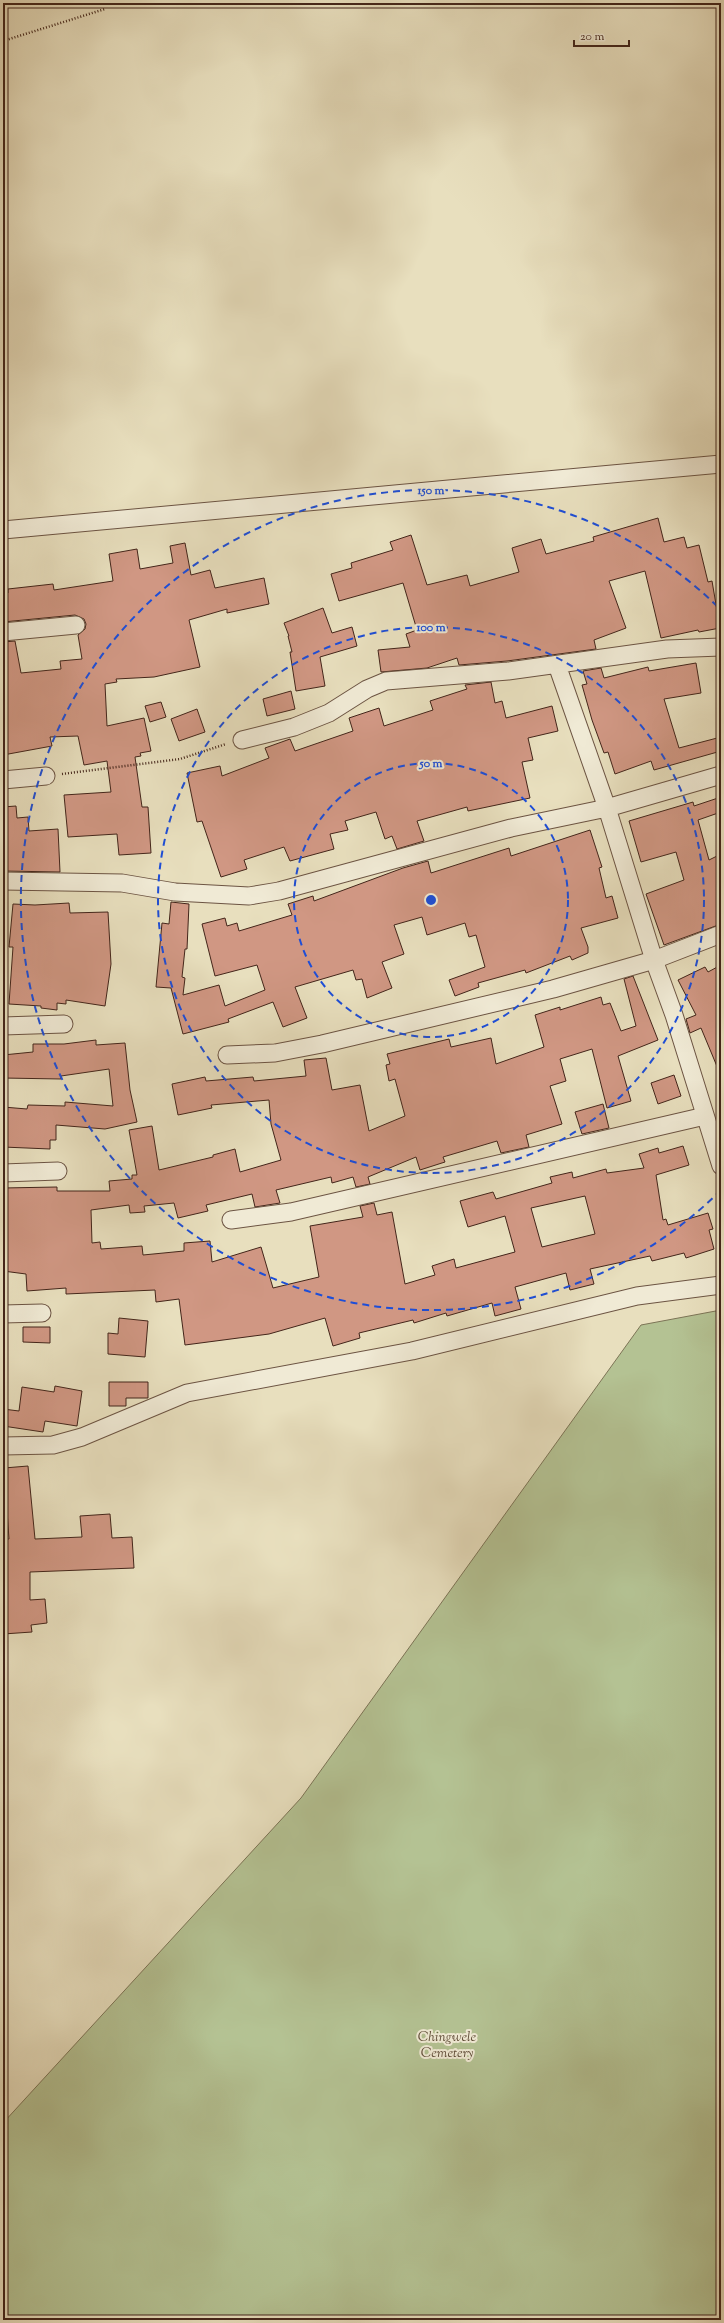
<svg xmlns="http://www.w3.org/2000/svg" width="724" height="2323" font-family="'Sorts Mill Goudy',serif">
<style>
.green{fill:#b4c293;stroke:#7c7456}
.building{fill:#d09783;stroke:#43251a;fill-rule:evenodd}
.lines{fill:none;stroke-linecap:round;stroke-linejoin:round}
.street-casing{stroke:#6c5443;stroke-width:19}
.path{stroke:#43251a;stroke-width:2.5;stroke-dasharray:1 2;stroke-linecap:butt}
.street{stroke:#f0ead5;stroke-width:17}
.ring{fill:none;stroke:#1d4ed8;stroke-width:2;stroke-dasharray:7 5}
.labels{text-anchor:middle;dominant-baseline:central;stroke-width:4;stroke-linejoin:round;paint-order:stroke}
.park-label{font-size:14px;font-style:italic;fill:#5f4c38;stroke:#f0ead5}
.centre{fill:#1d4ed8;stroke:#f0ead5;stroke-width:2}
.ring-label{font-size:12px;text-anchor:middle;font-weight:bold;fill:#1d4ed8;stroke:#f0ead5;stroke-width:4;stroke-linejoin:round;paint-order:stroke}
</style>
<rect width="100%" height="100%" fill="#e8dfbe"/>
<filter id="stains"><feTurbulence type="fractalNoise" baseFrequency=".005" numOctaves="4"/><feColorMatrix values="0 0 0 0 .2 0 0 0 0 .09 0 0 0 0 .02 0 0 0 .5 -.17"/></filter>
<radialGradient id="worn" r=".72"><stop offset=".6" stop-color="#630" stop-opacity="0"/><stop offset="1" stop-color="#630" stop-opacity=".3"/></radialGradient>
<path class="green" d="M721,1310V2320H3V2123L301,1798L641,1325Z"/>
<path class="building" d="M658,518L664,542L684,537L687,548L699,545L708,582L712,581L720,628L699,632L698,630L661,638L645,571L609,581L626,628L594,640L596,649L507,661L459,665L457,658L427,668L381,672L378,650L410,647L406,634L417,630L403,583L339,601L331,574L352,568L351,563L393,550L390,542L411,535L427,585L467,575L470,586L519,572L512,548L541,539L546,554L594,541L593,537Z
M185,543L191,575L210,570L215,588L264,578L269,604L227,613V609L189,620L200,667L154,677L116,679L117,682L105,684L107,726L144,718L151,751L140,753L141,756L135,757L142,807H148L151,853L119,855L117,834L68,837L64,795L111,792L107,761L84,765L78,736L50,737L52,746L3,755V642L15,641L21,673L61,669L60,661L82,659L78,635L85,629L86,624L84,619L75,615L3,622V593H8V589L53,584L54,590L113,581L109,554L137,549L140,569L173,563L170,546Z
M323,608L332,633L352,627L357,646L320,657L325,686L296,691L290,652H292L288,636H289L284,623Z
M696,663L701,693L664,699L679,748L721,737V751L654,770L651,761L615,774L608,752L604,753L592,720L582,685L587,684L583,671L601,668L604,678L648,667L649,671Z
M491,682L495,703L502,701L506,718L552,706L558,731L528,738L533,760L522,762L530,798L468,811L467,807L417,821L424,841L397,849L392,836L385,839L376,812L345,821L348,830L330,834L334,849L290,861L284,847L244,860L247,869L221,877L202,821L197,822L187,773L220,766L222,776L269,758L265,748L290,739L295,751L353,731L349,718L379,708L384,726L433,710L430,701L467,689L465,685Z
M291,691L295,709L267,716L263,699Z
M161,702L166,717L150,722L145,706Z
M197,709L205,732L179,741L171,719Z
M721,797V812L698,820L709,860L721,854V924L664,945L646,894L684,880L676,852L641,862L629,821L693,802L694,806Z
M16,806L17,818L28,817L29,831L58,829L60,872L3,871V807Z
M590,830L602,867L599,868L606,898L612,896L618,918L581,928L588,947V953L572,960L570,956L526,973L525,970L478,983L479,987L455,996L449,980L485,967L476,935L469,937L465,923L427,935L422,917L394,925L404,954L382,962L392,988L367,998L362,979L356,980L353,970L295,987L307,1018L283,1027L273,1002L228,1019L229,1022L183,1034L171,988L156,987L162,923L169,924L171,902L189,904L187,949H185L182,977L185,978L183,995L219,985L225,1006L265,990L257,965L215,976L202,924L225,918L227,926L237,923L239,931L292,915L288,904L313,896L314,901L403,868L428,861L431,873L509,848L511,856Z
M69,903L70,913L108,912L111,964L105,1006L66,1000V1004L57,1003V1010L41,1008V1006L9,1004L13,947H9L13,904L35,905Z
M721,965V1076L701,1028L690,1033L686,1019L696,1015L678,980L705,967L708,972Z
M633,976L658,1040L618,1056L631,1101L607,1108L592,1049L560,1059L566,1081L550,1086L562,1124L526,1135L529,1147L501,1153L497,1141L443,1157L445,1162L420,1170L416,1157L368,1177L370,1184L356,1187L353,1177L332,1183L331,1177L276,1190L280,1203L255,1207L252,1194L206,1205L208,1211L178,1218L174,1203L144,1206L145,1212L130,1213L129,1205L91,1210L92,1243L100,1242L101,1249L142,1246L143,1255L184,1251V1243L210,1241L212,1262L261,1247L273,1288L319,1277L310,1226L363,1217L360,1206L374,1203L377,1215L392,1212L405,1284L435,1275L432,1266L454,1259L456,1268L515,1252L505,1216L468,1227L460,1201L493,1192L496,1199L552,1183L550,1177L572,1172L573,1178L606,1169L607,1173L644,1168L639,1154L658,1148L659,1153L683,1146L689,1165L656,1175L663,1220L666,1219L668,1225L708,1213L713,1229L709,1230L714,1249L686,1258L684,1253L652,1261L650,1256L590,1269L594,1284L570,1290L566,1273L515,1287L521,1309L495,1316L492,1303L447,1316L446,1313L414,1323L413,1320L359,1333L360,1338L333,1346L325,1318L269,1334L185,1345L179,1299L156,1302L155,1290L66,1294V1288L27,1291L26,1274L3,1271V1188L57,1187V1191H110L109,1181L132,1179V1175H137L129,1130L152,1126L159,1170L213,1157V1155L235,1149L240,1172L281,1160L271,1124L269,1100L211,1105L212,1108L178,1115L172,1084L205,1077L206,1081L253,1077L254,1081L306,1076L304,1060L326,1058L332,1090L360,1085L369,1131L405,1116L395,1079L389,1081L386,1065L390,1064L387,1054L449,1039L451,1047L491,1038L496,1064L544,1047L535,1015L560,1007V1010L601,997L603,1005L610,1003L621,1031L636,1026L624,979ZM585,1196L595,1234L542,1247L531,1208Z
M96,1040V1045L125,1043L130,1090L137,1122L105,1129L56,1125V1140H50V1149L3,1147V1107L27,1109L28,1105L65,1106V1102L113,1106L109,1069L61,1076V1079L3,1078V1055L33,1052V1044H64Z
M674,1075L681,1096L658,1104L651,1083Z
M603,1104L609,1128L582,1134L575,1112Z
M119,1318L148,1321L145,1357L108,1354V1333L118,1334Z
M23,1327H50V1343L23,1342Z
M109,1382H148V1398H126V1406H109Z
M55,1386L82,1391L77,1426L45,1421L43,1432L3,1426V1409L19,1411L22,1387L54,1392Z
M28,1466L35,1539L82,1537L80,1516L110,1514L112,1538L132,1537L134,1568L30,1572V1600L45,1599L47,1623L31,1625L32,1632L3,1634V1539H9L4,1468Z"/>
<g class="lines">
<g class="street-casing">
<path id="street" d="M3,530L721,464
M3,632L76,625
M557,665L607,808L654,960L674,1015L721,1166
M242,740L294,727L329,713L367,689L386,681L508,671L667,649L721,647
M3,780L46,776
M3,881L122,883L175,892L249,896L279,891L511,828L607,808L721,775
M3,1026L64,1024
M227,1055L275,1053L322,1044L553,989L654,960L721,934
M3,1173L58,1171
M231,1220L291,1212L705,1116
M3,1314L42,1313
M3,1446L53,1445L82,1437L187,1393L412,1351L637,1296L721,1285"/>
</g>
<path class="path" d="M3,41L105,9
M62,774L180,759L226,744"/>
<use href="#street" class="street"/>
</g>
<g class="ring">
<circle cx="431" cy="900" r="137"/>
<circle cx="431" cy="900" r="273"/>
<path d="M721 1190A410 410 0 1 1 721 610"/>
</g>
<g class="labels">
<g class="park-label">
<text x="447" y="2038">Chingwele<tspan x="447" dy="16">Cemetery</tspan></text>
</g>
</g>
<circle cx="431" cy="900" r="6" class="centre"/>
<g class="ring-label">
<text x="431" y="494">150 m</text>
<text x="431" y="631">100 m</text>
<text x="431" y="767">50 m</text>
</g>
<rect width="724" height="2323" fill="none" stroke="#e8dfbe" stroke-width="16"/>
<rect x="4" y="4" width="716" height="2315" fill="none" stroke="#43251a" stroke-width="2"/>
<rect x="8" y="8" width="708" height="2307" fill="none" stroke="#43251a"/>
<path d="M574 40v6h55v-6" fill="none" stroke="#43251a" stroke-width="2"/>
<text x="580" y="40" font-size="12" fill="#43251a" stroke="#f0ead5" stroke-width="3" paint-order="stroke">20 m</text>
<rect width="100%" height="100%" filter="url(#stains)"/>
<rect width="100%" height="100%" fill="url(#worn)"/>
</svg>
